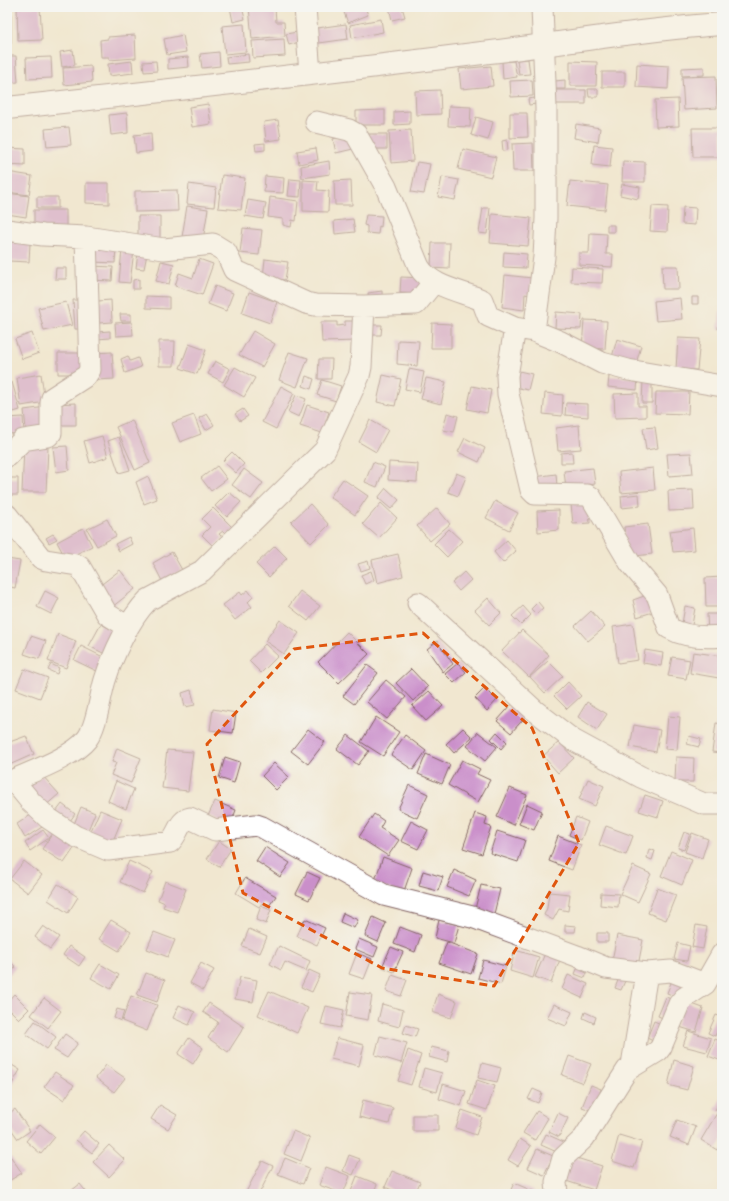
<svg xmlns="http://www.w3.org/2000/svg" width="729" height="1201" font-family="Dekko,sans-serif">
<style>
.building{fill:#ca8fca}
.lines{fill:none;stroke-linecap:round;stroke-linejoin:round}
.street-casing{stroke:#846565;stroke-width:23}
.secondary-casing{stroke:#846565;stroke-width:24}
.street{stroke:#fff;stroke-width:21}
.secondary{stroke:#fff;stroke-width:22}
.marked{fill:none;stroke:#e0560e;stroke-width:3;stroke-dasharray:8 5;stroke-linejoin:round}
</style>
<rect width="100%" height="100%" fill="#f6f6f2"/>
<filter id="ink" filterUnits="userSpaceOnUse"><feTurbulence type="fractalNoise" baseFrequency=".025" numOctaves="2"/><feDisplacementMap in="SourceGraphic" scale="8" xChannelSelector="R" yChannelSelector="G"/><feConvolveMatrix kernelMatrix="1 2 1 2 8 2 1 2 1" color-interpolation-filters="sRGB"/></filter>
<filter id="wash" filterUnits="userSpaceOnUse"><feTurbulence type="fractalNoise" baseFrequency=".012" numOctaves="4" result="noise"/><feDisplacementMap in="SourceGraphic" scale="16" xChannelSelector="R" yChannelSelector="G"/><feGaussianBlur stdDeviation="0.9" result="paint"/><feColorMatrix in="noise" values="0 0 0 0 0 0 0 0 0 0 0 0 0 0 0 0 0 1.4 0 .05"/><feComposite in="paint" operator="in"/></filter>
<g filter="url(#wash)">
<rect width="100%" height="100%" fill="#f1e7d0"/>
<g id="blocks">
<path class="building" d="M17,7H40L42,40L18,41Z
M230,7H242L245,19L233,22Z
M249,7H275L276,22H284L285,36L252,39Z
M342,7H365L368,15L348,23Z
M389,7H402L405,17L392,20Z
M7,8H11V44H7Z
M381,19L383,32L352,38L350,25Z
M244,24L246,52L225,54L222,26Z
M346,24L348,39L312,44L310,29Z
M297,32L299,42L289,45L286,34Z
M135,35L136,58L109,60V57H101L100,40L108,39V37Z
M183,35L186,52L167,55L164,39Z
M284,39L285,56L253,58L252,41Z
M73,50L75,65L62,67L60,52Z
M219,52L220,66L202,68L200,54Z
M248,54L249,62L227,64L226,57Z
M7,56H16L18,82L7,83Z
M51,57L52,78L27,79L26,58Z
M188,57L189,67L168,69V59Z
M528,59L530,74L519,75L517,60Z
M132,61L133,73L109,76L108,64Z
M156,61L157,71L144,72L143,62Z
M514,61L517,77L503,79L502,62Z
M570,61L597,62L596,86H570Z
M637,64L669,66L668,89L636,87Z
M91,66L92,82L64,85L63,68Z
M491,66L493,86L461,89L459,69Z
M704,67V75L682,76V68Z
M602,72H625V87H602Z
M716,76L717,108L684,110L682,77Z
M532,80L533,96L511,97L510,81Z
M565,80V89H555V81Z
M588,89H598V97H589Z
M440,90L441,114L416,115L415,91Z
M554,90H586V104H554Z
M535,98L536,104L529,105L528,99Z
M678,99L679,126L656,127L655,100Z
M208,104L211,124L192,127L189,107Z
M449,106L471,107L470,127L448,126Z
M385,110V125H356V111Z
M410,111V124L394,125V112Z
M127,113L128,133L111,135L109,115Z
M510,113H527L528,137L510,138Z
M476,117L493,122L488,140L471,135Z
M278,120L281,139L266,141L264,122Z
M576,124L600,128L598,142L574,138Z
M69,127L71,145L47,147L45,129Z
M692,128H722V157H693Z
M411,130L413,161L391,163L389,131Z
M151,133L152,151L136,153L134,135Z
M368,134H387V149H368Z
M350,135L353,149L336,153L333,139Z
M507,140L508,150L503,151L502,141Z
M265,143V150L256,151L255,144Z
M533,143L534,171H513L512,144Z
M594,145L612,147L610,167L592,165Z
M7,148L25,149V166L7,165Z
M316,148L318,160L299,164L297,151Z
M463,149L496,157L491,177L458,169Z
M329,161L330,174L302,178L301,166Z
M623,161L645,162V182H622Z
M417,162L430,164L424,194L411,192Z
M7,172L32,176L29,195L7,192Z
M222,175L245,178L241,210L218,208Z
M265,176L284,178L283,193L264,192Z
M442,177L459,180L455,200L438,197Z
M290,179L301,180L300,197L288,196Z
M303,180L318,181L317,190L329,191L328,212L303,211Z
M351,180L352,205H335L334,181Z
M570,181L608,185L605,210L567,206Z
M86,183H109V204L86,203Z
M189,184L216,188L214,207L187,204Z
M622,184L640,187L638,199L620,195Z
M177,190L178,211L135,212V191Z
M7,193L29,196L26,217L7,214Z
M37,197H58V208H37Z
M270,197L298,201L296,221L292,220L291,227L283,225V219L268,217Z
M248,200L266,203L263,219L245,216Z
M187,206L208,209L203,240L182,237Z
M652,206L668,207L667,232L650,231Z
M683,207L696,208L695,225L682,224Z
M483,208H490L487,234L479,233Z
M34,210H66V231H34Z
M492,214L531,218L528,246L490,243Z
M366,215L382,216L381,227L379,226L378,234L367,233V226L364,225Z
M138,216H160V243H138Z
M353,219L355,232L335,234L334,221Z
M607,225H614V232H607Z
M243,228L262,230L259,255L240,253Z
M590,233L607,234L606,254H613L612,267L579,265V253H589Z
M9,242L30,243L29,262L9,261Z
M432,243H450L449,269L431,268Z
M94,245L116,246L115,263L93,262Z
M122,249L134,250L130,283L119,282Z
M504,252L527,254L526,268L503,267Z
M138,253L147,254L144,269L136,268Z
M199,259L213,264L202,295L175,286L179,273L193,278Z
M265,259L288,262L285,280L263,277Z
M161,261L174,264L169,284L156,281Z
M91,266L113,267L112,281L90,280Z
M662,266H678L679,289H663Z
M572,267L603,269L602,283L571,282Z
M56,268H66V279H55Z
M505,275L532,278L530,295L525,294L524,310L502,307Z
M401,277L422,278L421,294L400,293Z
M139,279V289H133V280Z
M215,286L233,293L226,311L208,304Z
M382,291V297L369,299L368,293Z
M249,292L277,302L270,323L242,313Z
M146,296L169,297V309L146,308Z
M692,297H698V304H692Z
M680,298L682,319L656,321L654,301Z
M73,300H85L86,329H75Z
M111,300L112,322L99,323L98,301Z
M66,302L72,325L44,331L38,308Z
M720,311H722V329H718Z
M556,312L582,314L581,329L555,328Z
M120,314H131V321H121Z
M584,320L607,321L605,349L582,348Z
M345,321H357V341L322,342L321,322H337V326L345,325Z
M132,322L133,335L116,336L115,323Z
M432,323L451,324V348H431Z
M368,325H382L381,335H368Z
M110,331V338L97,339V332Z
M253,331L275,344L262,367L239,355Z
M32,333L39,353L22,359L15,339Z
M678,338L700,339L697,370L676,369Z
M617,339L641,346L636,364L612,357Z
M398,340L419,341L417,366L397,364Z
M159,341H175L174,366H159Z
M189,344L206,350L197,374L180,368Z
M112,352L114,379L97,380L94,353Z
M289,352L308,358L297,387L279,380Z
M58,353H84V374H58Z
M128,356L130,361L138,358L141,367L125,373L121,359Z
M319,359H332L331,379H318Z
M215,361L230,369L223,382L208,374Z
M235,367L255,378L244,397L224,385Z
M409,369L424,372L420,392L405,389Z
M519,371L532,374L528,390L515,387Z
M41,374L45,402L21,406L17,378Z
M383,375L401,379L395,406L377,402Z
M306,376L314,379L311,389L303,386Z
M609,376L638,378L637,390L608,387Z
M426,378L446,382L441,404L421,399Z
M322,380L341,386L336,401L317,395Z
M643,380L652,381V403H642Z
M12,382L20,410L7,414V384Z
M281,386L294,393L276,429L262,422Z
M472,386L491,390L487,413L467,409Z
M656,392H689L688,414L655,413Z
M545,393L563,395L562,416L543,414Z
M638,393V406H646V417L615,418L614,394Z
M296,395L306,399L299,417L288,412Z
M76,403V425H55V404Z
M566,403L588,404V417L565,415Z
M307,405L329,412L322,433L300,426Z
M46,407L49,426L26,429L24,410Z
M243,409L248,416L240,421L235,414Z
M447,413L458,416L454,432L443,430Z
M207,414L214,425L206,430L199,418Z
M194,415L201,434L180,442L172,423Z
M23,417L24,433L7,434V418Z
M132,420L150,463L135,470L116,427Z
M370,420L388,430L376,452L359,442Z
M579,425L581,449L558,451L556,428Z
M655,427L658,448L646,450L643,428Z
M102,436L108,457L90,463L84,441Z
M119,437L130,470L119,473L108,441Z
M465,438L485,448L479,462L458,452Z
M67,446L69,470L56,472L53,447Z
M24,447H48L46,492H22Z
M232,452L244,464L236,473L223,461Z
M572,452L573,463H561V453Z
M691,453L693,474L669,476L667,454Z
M373,462L385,467L377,487L365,482Z
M389,462L418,464L417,482L388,480Z
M217,466L227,479L211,491L201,478Z
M593,468L595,484L566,488L564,471Z
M653,468L655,490L621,493L619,472Z
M244,469L263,483L251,499L232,485Z
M456,473L466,477L458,496L448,492Z
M556,474L557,486L536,489L534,477Z
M148,476L157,499L144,504L136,482Z
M7,478H18V495H7Z
M343,479L368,496L355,515L330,497Z
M386,488L399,500L391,509L378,498Z
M693,490L694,510L669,511L668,491Z
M229,492L241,502L227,517L215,506Z
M639,494L640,506L622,508L621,496Z
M495,501L518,513L509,530L486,518Z
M588,502L590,523L573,524L571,504Z
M381,503L397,518L379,538L363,524Z
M310,504L329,525L311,543L291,522Z
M213,508L235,530L228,536L223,531L219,534L223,538L214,547L202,535L210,527L202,519Z
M437,508L450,524L430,541L417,526Z
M559,510V530L538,532L537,511Z
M107,519L116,536L97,546L87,529Z
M648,524L652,554L627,557L624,527Z
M83,528L92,546L66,559L57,542Z
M693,528L695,550L673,552L670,531Z
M449,529L462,541L447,557L434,544Z
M53,534L57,539L49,543L46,538Z
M129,537L132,544L119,551L115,544Z
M507,540L516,551L503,563L494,552Z
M275,546L287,558L269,577L256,564Z
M172,552L182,570L162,581L153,563Z
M398,554L403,576L377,583L372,560Z
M7,559L20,561L15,588L7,586Z
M368,561L370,568L361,571L358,564Z
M120,570L135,589L112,607L98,587Z
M371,571L374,580L365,584L361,575Z
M464,572L471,580L459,591L452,583Z
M722,577V607H706L705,578Z
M248,590L253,597L248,602L252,607L235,620L223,605L240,592L242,595Z
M45,591L59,598L51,614L37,607Z
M300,591L320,606L308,621L289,606Z
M650,594L656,611L637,617L633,600Z
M488,598L501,613L489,625L475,610Z
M538,602L543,608L536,614L531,609Z
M523,606L531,615L521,625L512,616Z
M685,606L695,608L692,625L682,624Z
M591,611L605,627L588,641L575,626Z
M707,614H722V634H708Z
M280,620L299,633L284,654L265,641Z
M101,624L121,635L109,656L89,646Z
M633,624L638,660L618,663L613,627Z
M522,630L549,655L529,677L502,651Z
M347,632L369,654L339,683L318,662Z
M58,634L76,641L66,668L48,661Z
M31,636L46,641L39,659L24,654Z
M437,641L453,664L443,672L427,649Z
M265,644L278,656L261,673L249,661Z
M81,646L107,659L101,673L74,660Z
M645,650L663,653L661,666L643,663Z
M693,652L722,656L719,678L690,673Z
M672,657L690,660L686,679L668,676Z
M548,661L563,676L545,693L530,677Z
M458,663L466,672L454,683L445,674Z
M51,664L59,668L57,674L48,670Z
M367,665L378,673L354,704L343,696Z
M24,669L48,678L40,698L16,689Z
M411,669L428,687L413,701L396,683Z
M386,680L406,697L387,719L367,702Z
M568,682L581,696L567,709L554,696Z
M485,688L497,700L487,711L475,698Z
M191,690L195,705L185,707L182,693Z
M429,691L443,706L426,721L412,706Z
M587,702L607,714L597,730L578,717Z
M513,703L527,715L511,733L497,721Z
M213,709L236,713L233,733L210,730Z
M668,716L680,717L677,750L665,749Z
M376,717L399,732L383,756L361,742Z
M716,723L722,724V753L712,752Z
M634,725L660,730L656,752L630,747Z
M463,728L472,737L454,753L446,744Z
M308,729L325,742L308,764L291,751Z
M478,732L497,747L485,761L467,746Z
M497,732L507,742L501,749L491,739Z
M348,735L369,751L358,765L337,749Z
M405,735L426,751L413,770L391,755Z
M26,736L34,754L7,766V743Z
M689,736L701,739L699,747L687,744Z
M559,742L574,758L558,773L543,756Z
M117,748L141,758L131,783L111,775L116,763L112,762Z
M167,750L193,752L188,791L162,788Z
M426,754L450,765L442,784L418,774Z
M225,757L240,762L234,783L219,778Z
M676,757L694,758L693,782H675Z
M462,760L480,769L477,774L490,780L478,802L448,785Z
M274,763L289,777L276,790L262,776Z
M42,775L59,794L44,807L27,789Z
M588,779L604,786L595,806L579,799Z
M116,781L134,789L126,809L108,801Z
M409,785L428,794L417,818L398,809Z
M510,788L527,795L514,825L497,817Z
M645,795L663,801L658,817L639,811Z
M215,801L236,810L230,826L208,816Z
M62,804L75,814L67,825L53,816Z
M527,804L542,811L534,830L519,824Z
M81,807L95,813L86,835L72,829Z
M100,810L122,819L112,843L90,833Z
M34,813L42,827L25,838L17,824Z
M475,813L487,817L485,825L491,827L482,854L463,848Z
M374,814L384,821L380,828L399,840L388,856L359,837Z
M576,817L588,822L581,840L569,835Z
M411,821L428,830L418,849L401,841Z
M606,826L633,836L626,855L599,845Z
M43,830L49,838L30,851L25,843Z
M55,830L77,844L64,863L42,849Z
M497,831L525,840L518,862L490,853Z
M684,832L690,834L684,850L678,848Z
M692,833L708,839L702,858L685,852Z
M558,836L581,845L572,870L549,861Z
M219,841L231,849L219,867L207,859Z
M265,847L290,863L280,877L256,861Z
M649,849L655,851L652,860L647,858Z
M671,851L692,860L682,885L661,876Z
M383,857L412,868L403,894L374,883Z
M24,861L42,875L28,893L10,879Z
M129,861L153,872L143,893L120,882Z
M633,866L651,874L638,902L620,894Z
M454,870L476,880L469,896L447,887Z
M423,871L443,877L438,891L419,886Z
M307,872L320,878L309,900L296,894Z
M245,878L276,896L269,906L262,903L259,907L236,893Z
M165,881L186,889L177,912L163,907L165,903L158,900Z
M58,884L78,897L68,913L48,900Z
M481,885L500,889L494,914L475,909Z
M657,888L676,895L666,920L648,913Z
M549,892L570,894L568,911L559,909L553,920L544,915L547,908Z
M601,893L619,894L618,907L600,905Z
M261,906L271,910L266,924L256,920Z
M343,913L358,920L354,928L340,922Z
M373,917L386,923L378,942L365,936Z
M305,919L325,928L317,945L297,936Z
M111,920L131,932L119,951L99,939Z
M439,920L459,925L454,943L435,938Z
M565,925L576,926L575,932H565Z
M696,925L707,927L703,949L692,947Z
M43,926L59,937L50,949L35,937Z
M400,927L421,935L415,952L394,944Z
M249,929L267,937L260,953L242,946Z
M154,932L175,940L168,957L147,949Z
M597,933H608V942H597Z
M617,935L643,940L637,971L611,966Z
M359,939L378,947L374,957L355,949Z
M447,942L478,954L471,974L439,963Z
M678,943L690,946L687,961L674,959Z
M69,946L85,957L79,966L63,955Z
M279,946L310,961L306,971L285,962L281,970L270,964Z
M391,947L403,952L394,972L382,967Z
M515,950L539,957L533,978L510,971Z
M546,951L561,957L551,983L535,977Z
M357,953L372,959L364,979L349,974Z
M7,959L16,967L7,977Z
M483,960L506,966L501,984L478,978Z
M201,963L214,970L203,990L190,983Z
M100,964L119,975L111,989L91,978Z
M577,969L587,973L585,978L575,974Z
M309,970L320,975L312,992L301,987Z
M146,973L165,980L157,1002L137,995Z
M392,975L407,980L401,996L386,991Z
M568,975L588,984L582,998L562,989Z
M674,975L686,980L679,998L667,993Z
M240,977L257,980L253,1002L235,999Z
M619,978L625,981L621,990L615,988Z
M269,991L308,1008L297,1033L258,1015Z
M350,992L372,995L368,1020L346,1016Z
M14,994L29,1009L19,1019L7,1007V1002Z
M438,994L457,1001L451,1018L432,1012Z
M131,996L157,1005L147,1031L122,1021Z
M666,997L678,1002L670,1021L658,1016Z
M44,998L61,1011L48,1028L31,1015Z
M684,1001L703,1008L696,1032L676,1026Z
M209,1003L244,1027L228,1052L208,1038L218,1022L203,1012Z
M382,1004L403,1010L399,1027L378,1021Z
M554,1004L572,1012L566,1026L547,1018Z
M179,1005L195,1012L189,1025L173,1018Z
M326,1006L344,1010L340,1028L321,1024Z
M117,1009L124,1011L121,1021L114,1018Z
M585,1012L596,1017L594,1023L583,1018Z
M716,1015L722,1017V1019L715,1036L708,1033Z
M35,1021L56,1037L47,1049L26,1034Z
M654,1021L666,1026L659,1044L647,1038Z
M406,1025L418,1029L415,1037L403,1033Z
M688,1031L711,1038L707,1052L683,1046Z
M65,1034L78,1043L67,1058L54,1050Z
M380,1036L407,1043L401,1063L375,1055Z
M189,1038L203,1048L193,1064L178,1054Z
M337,1038L364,1045L359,1066L331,1059Z
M715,1039L722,1042V1061L708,1056Z
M431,1047L449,1051L447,1062L429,1057Z
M408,1050L421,1055L411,1085L398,1081Z
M569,1056L591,1064L583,1083L562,1075Z
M674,1060L694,1066L687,1090L668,1085Z
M7,1062L20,1070L8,1091H7Z
M482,1063L501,1068L497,1082L478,1078Z
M106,1065L125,1078L114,1092L96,1078Z
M424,1068L442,1073L437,1092L419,1087Z
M55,1072L74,1085L64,1100L44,1087Z
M477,1080L495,1086L487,1110L469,1104Z
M443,1084L466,1091L461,1106L439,1099Z
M591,1085L601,1089L593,1111L582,1107Z
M533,1089L542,1093L538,1103L528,1099Z
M722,1096V1113L715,1110Z
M363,1100L393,1108L389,1124L359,1117Z
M160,1105L177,1115L168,1129L151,1119Z
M15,1109L30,1131L18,1139L7,1123V1115Z
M462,1110L482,1117L476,1135L456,1128Z
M537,1111L548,1118L535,1140L523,1133Z
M558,1113L568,1118L559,1137L549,1132Z
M717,1113L722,1117V1141L717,1150L701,1140Z
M413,1115H438V1131H413Z
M677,1120L696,1127L689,1145L670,1137Z
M40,1124L55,1137L41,1154L26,1141Z
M84,1131L99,1144L92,1153L76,1140Z
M293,1131L310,1138L301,1161L284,1154Z
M546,1134L564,1142L559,1153L541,1145Z
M619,1135L642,1142L634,1168L612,1161Z
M520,1139L531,1146L518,1166L508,1160Z
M109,1145L125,1160L109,1177L93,1162Z
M537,1149L553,1156L544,1175L528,1168Z
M349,1155L360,1159L353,1175L343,1171Z
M570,1156L602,1166L594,1190L563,1180Z
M11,1157L22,1173L7,1182V1160Z
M285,1158L309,1168L303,1184L278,1174Z
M262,1161L273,1166L259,1194H245Z
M326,1167L350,1176L343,1194L319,1185Z
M392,1171L420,1182L415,1194H401L385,1187Z
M357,1176L377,1184L373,1194H350Z
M514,1183L533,1191L532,1194H509Z
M80,1184L88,1194H67Z"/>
</g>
</g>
<g filter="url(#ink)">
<use href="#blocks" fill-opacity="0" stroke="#846565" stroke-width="1"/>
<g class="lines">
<g class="street-casing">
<path id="street" d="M305,7L310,74
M316,122L349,130L356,134L386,187L419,267C431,287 461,291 482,300L488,316L515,328L534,331L561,342L602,363L628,370L722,386
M7,230L43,235L86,237L164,249L213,244L226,252L234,270L306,303L315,305L364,306
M515,328L507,376L508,394L531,490L535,494L587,495L591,497L630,563L657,595L669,628C685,637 704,638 722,636
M534,331L544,257L546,218V108L542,7
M7,456L23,440L48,436L51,433V403L52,398L86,376L90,370L86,237
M7,515L41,558L46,560L77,565L80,567L107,614L128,627
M418,603L534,710L573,740L641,777L704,804H722
M13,780L31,802L48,818L75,836L108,850L170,842C178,835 179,820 190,818L215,830L256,825L262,827L384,895L472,917L577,956L606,968L647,973L632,1065
M7,783C30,772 72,758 87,739C97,726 100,696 105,680C113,655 129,619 148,600L202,571L325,450L359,376L361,367L364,306L416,304L434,282
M647,973L671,971L705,984
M557,1194L556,1182L563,1158L584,1138L627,1070L658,1051L661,1047L679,1004L684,998L705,984L722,954"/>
</g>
<g class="secondary-casing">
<path id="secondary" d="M7,108C165,91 323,73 482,53C562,44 641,29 722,24"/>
</g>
<use href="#street" class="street"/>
<use href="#secondary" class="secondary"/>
</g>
</g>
<path d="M0 0H729V1201H0ZM423,633L532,728L579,843L494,986L382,968L243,893L207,744L294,649Z" fill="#f1e7d0" fill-opacity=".55" fill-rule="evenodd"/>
<path class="marked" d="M423,633L532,728L579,843L494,986L382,968L243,893L207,744L294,649Z"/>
<rect width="729" height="1201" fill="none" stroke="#f6f6f2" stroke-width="24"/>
</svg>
